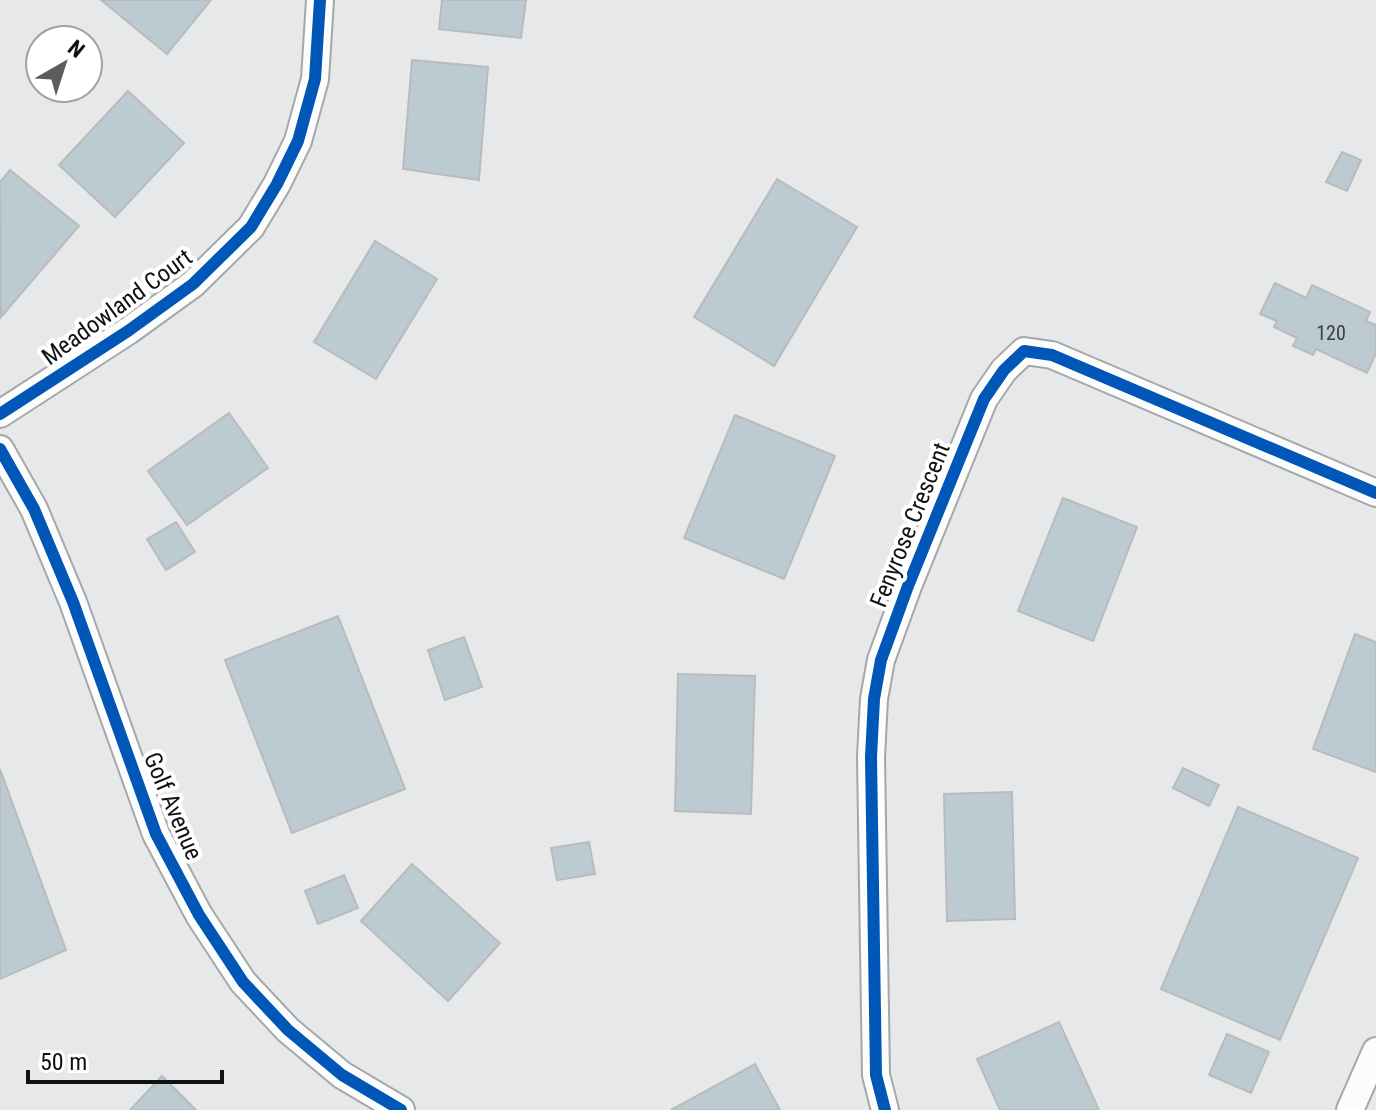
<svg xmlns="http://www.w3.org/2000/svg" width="1376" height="1110" font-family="'Roboto Condensed',sans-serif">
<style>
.building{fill:#bccad1;stroke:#babbbc;stroke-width:2}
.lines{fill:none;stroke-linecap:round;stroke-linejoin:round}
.street-casing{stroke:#a5a7a8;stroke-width:30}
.street{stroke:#fbfcfc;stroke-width:26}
.cycleway-casing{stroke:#fff;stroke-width:17}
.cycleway{stroke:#0057b8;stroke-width:12}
.labels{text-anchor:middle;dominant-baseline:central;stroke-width:8;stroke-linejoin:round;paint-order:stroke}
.number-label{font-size:20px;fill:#3b3f41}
.street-label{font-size:24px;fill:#101111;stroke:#fff}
</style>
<rect width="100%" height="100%" fill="#e6e8e9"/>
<path class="building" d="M101,0H211L167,54Z
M442,0H526L521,38L439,29Z
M412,60L488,67L479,180L403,169Z
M128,91L184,143L115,217L59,165Z
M1342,152L1361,160L1347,191L1326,182Z
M10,170L79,226L1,317L0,182Z
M777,179L857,227L774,366L694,317Z
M375,241L437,279L376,379L314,342Z
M1275,283L1306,298L1312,285L1370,312L1366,321L1376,325V353L1367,373L1316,349L1313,355L1293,346L1297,338L1274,327L1277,321L1260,314Z
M229,413L268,468L187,525L148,471Z
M735,415L835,456L784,579L684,538Z
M1063,498L1137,527L1093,641L1018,611Z
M176,522L195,552L166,570L147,539Z
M338,616L405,789L292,833L225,660Z
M1355,634L1376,642V772L1313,749Z
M464,637L482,687L445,700L428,650Z
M678,674L755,676L751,814L675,811Z
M1183,768L1219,785L1209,806L1173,788Z
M0,769L66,950L0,979Z
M1012,792L1015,919L947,921L944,794Z
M1238,807L1358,858L1280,1040L1161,989Z
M589,842L595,874L557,880L551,848Z
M412,864L500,943L448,1001L361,921Z
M344,875L358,908L318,924L305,891Z
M1059,1022L1099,1110H1000L977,1059Z
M1227,1034L1269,1052L1251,1093L1209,1075Z
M755,1064L780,1110H671Z
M162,1076L196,1110H130Z"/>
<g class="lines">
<g class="street-casing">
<path id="street" d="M0,414L128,331L193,284L251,227L277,184L298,141L315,79L320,0
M0,449L34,509L73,602L156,834L199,915L243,982L288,1030L342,1075L401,1110
M885,1110L876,1075L871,757L874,699L881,660L908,586L984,399L1004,370L1024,351L1052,355L1376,493
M1350,1110L1376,1051"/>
</g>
<use href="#street" class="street"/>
<g class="cycleway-casing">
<path id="cycleway" d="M0,414L128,331L193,284L251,227L277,184L298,141L315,79L320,0
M0,449L34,509L73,602L156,834L199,915L243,982L288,1030L342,1075L401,1110
M885,1110L876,1075L871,757L874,699L881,660L908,586L984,399L1004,370L1024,351L1052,355L1376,493"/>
</g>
<use href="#cycleway" class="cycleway"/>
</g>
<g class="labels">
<g class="number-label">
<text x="1331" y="333">120</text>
</g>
<g class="street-label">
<text transform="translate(117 307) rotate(-36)">Meadowland Court</text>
<text transform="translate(910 525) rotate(-68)">Fenyrose Crescent</text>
<text transform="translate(173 806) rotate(67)">Golf Avenue</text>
</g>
</g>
<g transform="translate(64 64) rotate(39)"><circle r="38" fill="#ffffff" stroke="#9fa0a0" stroke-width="2"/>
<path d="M0-6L14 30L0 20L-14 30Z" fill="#5b5c5d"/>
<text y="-12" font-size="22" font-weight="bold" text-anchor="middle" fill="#101111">N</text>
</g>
<path d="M28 1070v12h194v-12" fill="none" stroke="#101111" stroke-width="4"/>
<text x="40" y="1070" font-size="24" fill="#101111" stroke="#ffffff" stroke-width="6" paint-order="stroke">50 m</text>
</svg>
